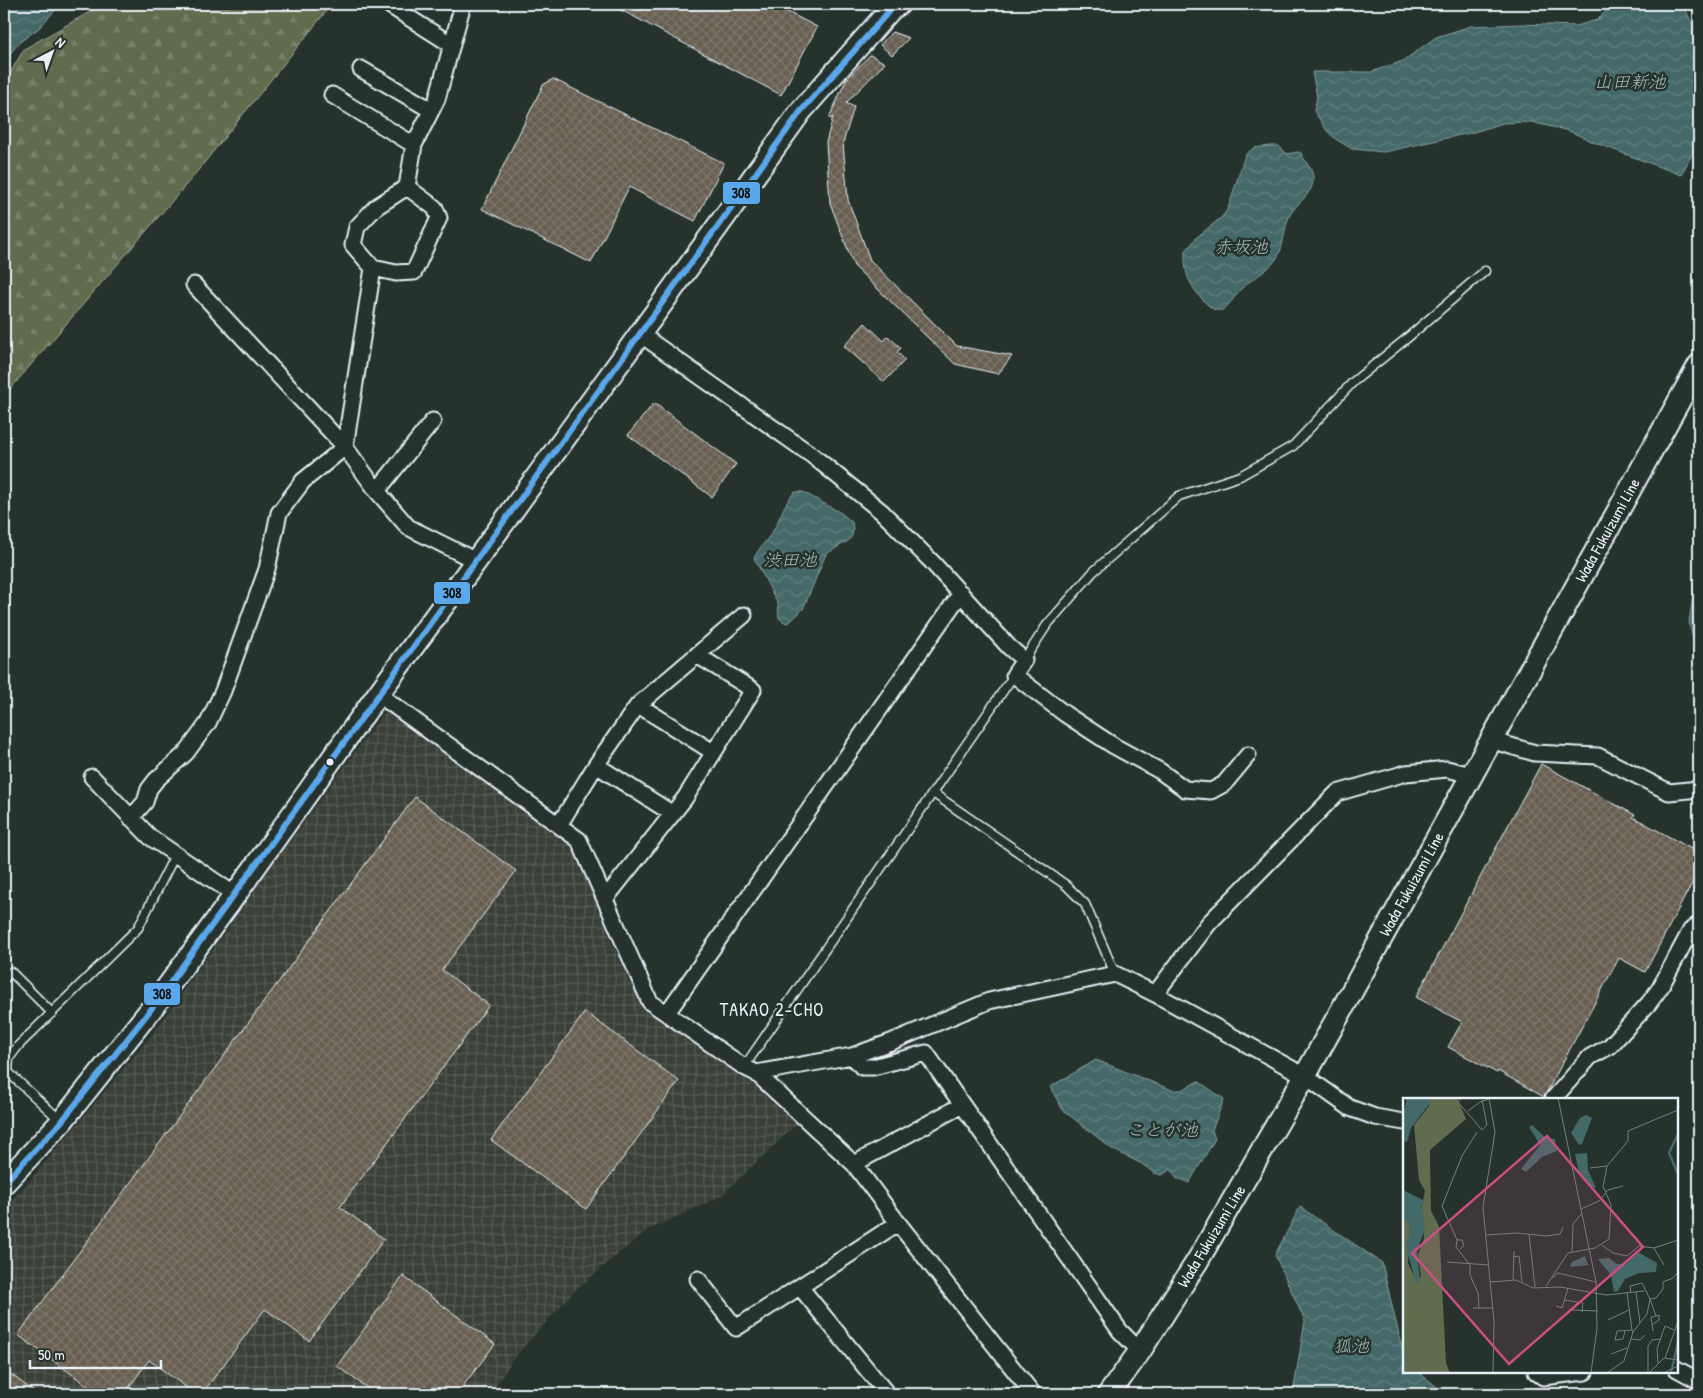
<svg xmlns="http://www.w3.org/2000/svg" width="1703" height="1398" font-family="'Patrick Hand','Klee One',sans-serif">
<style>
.industrial{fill:url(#industrial-grid)}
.forest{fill:url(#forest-firs);stroke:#a4aea2}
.water{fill:url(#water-waves);stroke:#869fa2}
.building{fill:url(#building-cross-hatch);stroke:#e8f1f8}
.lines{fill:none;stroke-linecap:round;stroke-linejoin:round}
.lane-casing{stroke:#e8f1f8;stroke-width:11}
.street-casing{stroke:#e8f1f8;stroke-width:19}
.secondary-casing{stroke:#e8f1f8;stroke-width:25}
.lane{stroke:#26332d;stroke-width:8}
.street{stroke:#26332d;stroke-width:15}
.secondary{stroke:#26332d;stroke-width:21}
.bus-1-casing{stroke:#26332d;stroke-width:10}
.bus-1{stroke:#5aa8eb;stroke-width:6}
.bus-dot{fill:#e8f1f8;stroke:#26332d;stroke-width:2}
.labels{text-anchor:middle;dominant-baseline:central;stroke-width:5;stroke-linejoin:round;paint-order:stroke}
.street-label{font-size:16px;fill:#e8f1f8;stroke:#26332d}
.water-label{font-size:18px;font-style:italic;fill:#a6bbbf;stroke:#26332d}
.neighbourhood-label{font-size:18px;letter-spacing:1px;fill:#e8f1f8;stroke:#26332d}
.inset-river{fill:none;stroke:#446969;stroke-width:2.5}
.inset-road{fill:none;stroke:#747f7e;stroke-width:1}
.view{fill:#cc4e82;fill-opacity:0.15;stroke:#cc4e82;stroke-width:2.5}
.inset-edge{fill:none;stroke:#e8f1f8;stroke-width:2.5}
.line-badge{stroke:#26332d;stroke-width:2}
.pale-badge-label{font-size:14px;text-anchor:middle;font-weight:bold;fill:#111}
</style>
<defs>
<pattern id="industrial-grid" width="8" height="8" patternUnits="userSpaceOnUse" patternTransform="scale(1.25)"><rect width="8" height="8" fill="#3a4038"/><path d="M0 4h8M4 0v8" fill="none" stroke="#565c56"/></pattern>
<pattern id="forest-firs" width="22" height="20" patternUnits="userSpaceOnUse" patternTransform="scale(1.25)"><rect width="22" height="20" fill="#5f6c4d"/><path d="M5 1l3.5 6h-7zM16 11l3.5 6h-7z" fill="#768167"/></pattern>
<pattern id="water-waves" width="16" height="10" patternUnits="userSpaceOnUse" patternTransform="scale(1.25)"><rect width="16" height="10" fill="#446969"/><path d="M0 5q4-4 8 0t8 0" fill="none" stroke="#5f7f7f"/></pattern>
<pattern id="building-cross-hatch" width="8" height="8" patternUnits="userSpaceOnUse" patternTransform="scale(1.25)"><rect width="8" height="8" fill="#675e51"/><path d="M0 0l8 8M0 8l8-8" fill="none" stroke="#7d766b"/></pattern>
</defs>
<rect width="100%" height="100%" fill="#26332d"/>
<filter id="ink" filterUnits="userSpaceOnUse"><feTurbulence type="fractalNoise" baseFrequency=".02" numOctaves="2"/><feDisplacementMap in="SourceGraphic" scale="10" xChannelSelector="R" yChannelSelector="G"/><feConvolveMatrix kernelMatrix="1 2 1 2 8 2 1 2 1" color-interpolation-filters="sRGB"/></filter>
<g filter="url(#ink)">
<path class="industrial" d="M394,712L575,850L620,961L648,1009L741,1074L797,1124L721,1196L646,1231L574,1291L513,1359L491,1394H4V1208L27,1184L152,1035L265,875L382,715Z"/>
<path class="forest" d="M104,4H332L191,179L4,396V84L24,49Z"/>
<path class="water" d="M4,4H62L58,7L39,28L21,41L12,51L4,69Z
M1613,4H1683L1693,26L1699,32V141L1681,175L1596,143L1569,131L1531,122L1503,123L1474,132L1384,152L1352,149L1337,140L1327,131L1314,111L1317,97L1312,72H1371L1403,61L1436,37L1471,26L1523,24L1576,26L1597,20Z
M1271,146H1279L1287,154L1297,152L1301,153C1304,161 1313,169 1313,177C1315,193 1297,202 1290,215C1283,228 1285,245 1277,258C1268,272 1251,278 1240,290C1235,295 1228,308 1222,310C1214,312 1208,305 1203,300C1189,285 1184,272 1185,252L1197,237L1222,217L1228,209L1245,155L1254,148Z
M795,492H803L841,513L852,522L853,529L852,536L848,541L826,554L803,609L790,622L786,623L779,618L778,604L754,558C758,549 765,543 771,534C780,521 783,503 795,492Z
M1699,512V658L1697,656L1689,622L1697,569Z
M1096,1060L1172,1090H1182L1198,1081L1224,1099L1212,1130L1215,1139L1189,1183L1181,1179H1177L1171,1169L1162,1175L1154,1173L1142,1164L1112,1149L1063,1110L1050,1087Z
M1300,1207L1382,1263L1404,1357V1372H1418L1446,1394H1293L1305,1321L1275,1255Z"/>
<path class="building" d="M610,4H772L817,27L781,95Z
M892,32L909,38L892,55L880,45Z
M870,55L885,63L846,103L854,107L843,143L848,200L870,260L957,346L1012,356L998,374L955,364L854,266L830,203L826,142L833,117L830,119L829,118L846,80Z
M553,79L724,163L695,221L629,187L591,263L482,209L543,85Z
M865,323L884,341L888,336L901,348L897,352L905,360L884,382L844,346Z
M654,403L736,464L712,497L628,435Z
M1541,764L1635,815L1633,817L1699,853V870L1645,972L1619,958L1544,1097L1498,1071L1497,1073L1448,1047L1462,1022L1416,997Z
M415,797L516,871L442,970L489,1005L340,1207L384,1239L309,1341L265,1309L202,1394H195L149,1360L124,1394H99L18,1335Z
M585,1012L679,1081L586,1209L491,1140Z
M403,1276L495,1344L457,1394H375L337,1366Z
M4,1369L37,1394H4Z"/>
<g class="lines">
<g class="lane-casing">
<path id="lane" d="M1024,660L1047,625L1093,572L1179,496L1240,476L1293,446L1353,382L1406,339L1485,271
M933,793L1066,885L1085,904L1115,974
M4,979L11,972L52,1013
M744,1067L1014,675
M60,1120L8,1072L9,1058L19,1045L138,928L175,855"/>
</g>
<g class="street-casing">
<path id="street" d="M389,5L452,45
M361,69L431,110
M332,95L414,145
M373,268L396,273L414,272L439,218L435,208L407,187
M194,285L345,447L377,491L408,527L476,561
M640,334L813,456L882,512L931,561L1009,647L1024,660L1014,675L1065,714L1114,746L1160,771L1185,789L1211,791L1224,784L1248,755
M377,491L433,421
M378,694L579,840L650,1002L744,1067L756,1073L854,1164L898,1223L1033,1394
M638,705L713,752
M1490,740L1535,753L1598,756L1669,792L1699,789
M596,765L673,814
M92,777L150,837L235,895
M131,818L145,802L149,789L156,780L186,753L208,723L223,691L267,569L279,513L303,481L345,447L373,268L353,245L357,227L376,207L407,187L414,145L437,99L463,4
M559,825L596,765L638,705L744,615
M605,899L685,798L753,690L697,655
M1155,994L1209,923L1337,793L1406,773L1447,769L1471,775
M667,1013L961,593
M852,1056L862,1067H873L926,1053L1120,1331L1140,1351
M756,1073L852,1056L891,1042L989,1001L1115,974L1155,994L1305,1076L1350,1108L1375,1117L1404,1122
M1553,1099L1590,1057L1610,1046L1649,1003L1660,988L1691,930L1699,924
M854,1164L962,1105
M698,1279L736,1328L898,1223
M800,1287L887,1394
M1677,1369L1699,1381
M1536,1372L1543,1377L1585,1372"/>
</g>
<g class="secondary-casing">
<path id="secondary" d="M4,1183L62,1121L152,1008L235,895L378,694L476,561L801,111L891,9L899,4
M1109,1394L1140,1351L1198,1260L1305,1076L1699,365"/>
</g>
<use href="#lane" class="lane"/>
<use href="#street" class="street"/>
<use href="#secondary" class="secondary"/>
<g class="bus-1-casing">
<path id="bus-1" d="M4,1183L62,1121L152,1008L801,111L891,9L899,4"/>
</g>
<use href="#bus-1" class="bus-1"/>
</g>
</g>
<circle class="bus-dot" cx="330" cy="762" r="4.5"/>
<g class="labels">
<g class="street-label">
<text transform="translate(1607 530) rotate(-61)">Wada Fukuizumi Line</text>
<text transform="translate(1411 884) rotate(-61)">Wada Fukuizumi Line</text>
<text transform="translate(1211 1236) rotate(-59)">Wada Fukuizumi Line</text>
</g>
<g class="water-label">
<text x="1630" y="81">山田新池</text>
<text x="1241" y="246">赤坂池</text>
<text x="790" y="559">渋田池</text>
<text x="1162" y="1129">ことが池</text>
<text x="1351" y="1345">狐池</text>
</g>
<g class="neighbourhood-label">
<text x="772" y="1009">TAKAO 2-CHO</text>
</g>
</g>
<g transform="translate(1403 1098)">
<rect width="275" height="275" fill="#26332d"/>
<path d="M24,0H54L63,21L27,52V62L28,113L36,128L43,265L47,275H0V122L5,123L8,131L5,165L12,180L18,179L15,157L21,140L18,112L22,93L16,82L11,27L26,8Z" fill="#5f6c4d"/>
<path d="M4,0H24L27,5L8,30L4,44L0,43V18ZM183,17L189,20L179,46L176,47L168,35L177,20ZM129,27L143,40L152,41L154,53L139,59L123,74L118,71L137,47L126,29ZM184,55L185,72L193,90L186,88L176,75L172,56ZM0,92L22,103L18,108L22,131L14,152L17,183L13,185L3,149L8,131L5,124L0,122ZM235,154L254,165L253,174L236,175L222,181L215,193L211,194L208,177L195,161L206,160L214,166H223ZM182,158L185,167L167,169L169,164Z" fill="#446969"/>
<path class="inset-river" d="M275,36L266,55L275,76M268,275L275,244"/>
<path class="inset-road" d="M58,0L55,4L79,32L84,27L79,2M86,0L92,34L80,109L91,224L90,275M155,0L193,184L194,230L188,275M65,13L77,4L86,1M74,34L59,58L39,108L54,142L53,149L67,167V177L75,195L76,211M187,70L204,68L225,43V33L275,12M203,94L200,89L204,68M178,111L196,103L205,92L220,88M126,136L132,189M83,137L114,135L143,138L157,136L160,129M54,142H59L61,148L57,151M199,147L210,155L224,158L236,148L251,150L275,142M251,150L261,167M169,154L170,126L179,115M110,159L116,158L119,184M44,164L86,167M149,180L155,175L193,184M110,182L111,153M87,184L113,182L130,190L157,189L203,197L241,193M143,188L165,155L192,150L206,141L208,107L203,95M233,194L237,225M224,195L229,232M228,195L227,188L239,185L247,201L253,200L260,191V184L270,180L275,174M247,201L253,218L248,219L250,233M161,202L180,205L179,214M153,208L159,210L165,190M70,210H90M169,212L195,213M205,222L226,212M249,227L256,222V217L253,218M222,233L220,241L212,242L214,233L229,232L230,234M228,241L237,242L242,237M208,256L224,250M262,260L274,226M255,265L254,251L262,228L271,232M204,275L221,263L230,234L244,216L247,201M245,275V248L249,242L258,241M246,275L261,260L275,262M260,275L275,268"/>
<path class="view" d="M144,38L240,149L106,266L9,155Z"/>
<rect width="275" height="275" class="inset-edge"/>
</g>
<g class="line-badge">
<rect x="722" y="181" width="39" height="24" rx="5" fill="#5aa8eb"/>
<rect x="433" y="581" width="38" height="24" rx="5" fill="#5aa8eb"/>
<rect x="143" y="982" width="38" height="24" rx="5" fill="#5aa8eb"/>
</g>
<g class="pale-badge-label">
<text x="741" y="198">308</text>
<text x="452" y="598">308</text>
<text x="162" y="999">308</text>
</g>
<rect width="1703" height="1398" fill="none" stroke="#26332d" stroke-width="20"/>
<rect x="10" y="10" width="1683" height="1378" fill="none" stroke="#e8f1f8" stroke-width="2" filter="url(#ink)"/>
<g transform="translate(52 52) rotate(41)" stroke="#26332d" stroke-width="4" paint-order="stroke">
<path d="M0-4L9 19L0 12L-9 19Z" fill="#e8f1f8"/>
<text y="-8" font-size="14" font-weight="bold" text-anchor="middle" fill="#e8f1f8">N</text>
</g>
<path d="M30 1360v8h131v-8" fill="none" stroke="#e8f1f8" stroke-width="2.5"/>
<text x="38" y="1360" font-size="15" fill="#e8f1f8" stroke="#26332d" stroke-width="4" paint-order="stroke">50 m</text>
</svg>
